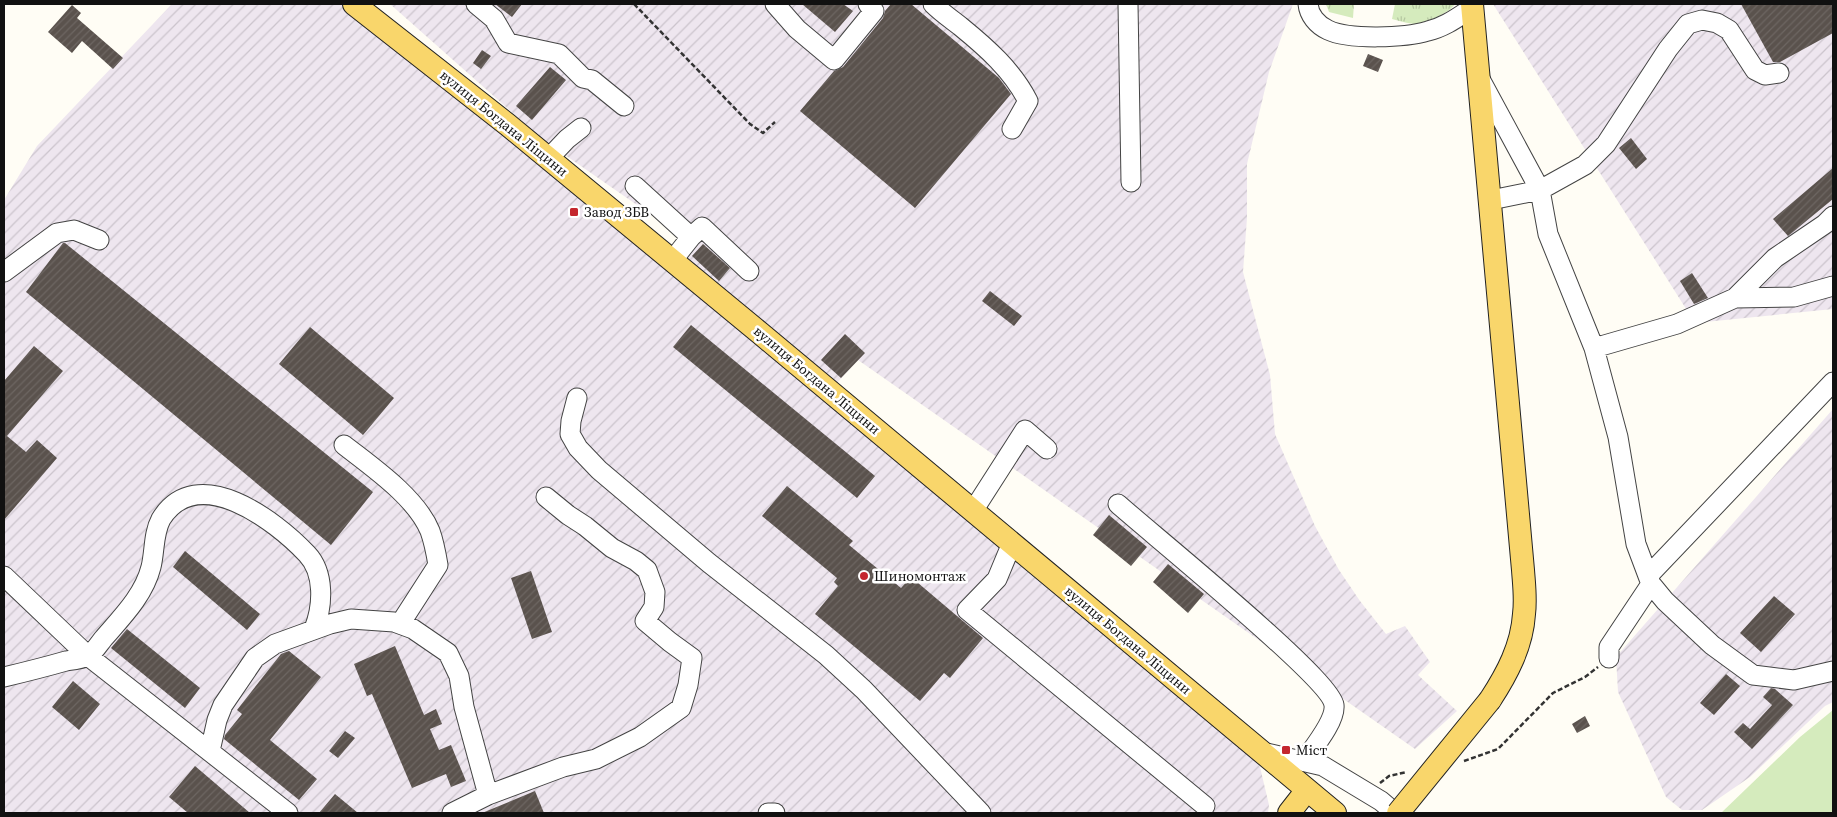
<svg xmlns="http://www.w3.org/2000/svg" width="1837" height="817" font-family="'Source Serif 4',serif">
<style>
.industrial{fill:url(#industrial-furrows)}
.grass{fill:url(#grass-tufts)}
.garden{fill:#d5ebbd}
.building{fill:url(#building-hatch)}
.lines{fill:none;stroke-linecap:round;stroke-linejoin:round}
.minor-casing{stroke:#444;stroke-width:21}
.major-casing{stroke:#222;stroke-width:24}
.path{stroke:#333;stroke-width:2.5;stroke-dasharray:5 2.5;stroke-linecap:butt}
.minor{stroke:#fff;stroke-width:19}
.major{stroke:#f9d66b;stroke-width:22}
.major-bridge-casing{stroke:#222;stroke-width:24;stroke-linecap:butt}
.major-bridge{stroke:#f9d66b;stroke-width:22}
.poi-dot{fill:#c4262e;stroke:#fff;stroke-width:2}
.labels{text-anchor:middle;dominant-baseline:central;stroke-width:5;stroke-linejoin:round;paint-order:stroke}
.street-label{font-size:14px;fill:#111;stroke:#fff}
.poi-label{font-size:14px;fill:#111;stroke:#fff;text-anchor:start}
</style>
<defs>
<pattern id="industrial-furrows" width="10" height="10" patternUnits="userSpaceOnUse" patternTransform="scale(1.25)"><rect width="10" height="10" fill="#eee6ef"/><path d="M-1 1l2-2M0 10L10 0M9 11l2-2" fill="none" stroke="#cbc4cc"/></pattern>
<pattern id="grass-tufts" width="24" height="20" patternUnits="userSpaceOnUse" patternTransform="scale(1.25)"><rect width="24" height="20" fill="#d5ebbd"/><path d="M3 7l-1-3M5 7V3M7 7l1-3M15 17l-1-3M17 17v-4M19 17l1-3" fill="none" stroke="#b6c8a1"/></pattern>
<pattern id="building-hatch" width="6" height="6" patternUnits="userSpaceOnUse" patternTransform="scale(1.25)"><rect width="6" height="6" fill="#5a524d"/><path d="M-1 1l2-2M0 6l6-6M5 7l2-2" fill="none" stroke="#6d6662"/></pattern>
</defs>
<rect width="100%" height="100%" fill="#fffdf5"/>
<path class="industrial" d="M172,4H346L848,418L1030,574L1252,756L1260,767L1269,805L1268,813H4V200L37,146Z
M390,4H1293L1269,72L1247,164V218L1243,272L1270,375L1275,434L1315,526L1339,570L1360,601L1386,634L1405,626L1430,662L1418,675L1457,711L1415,749L858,360L835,385L686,257L696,246L542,139Z
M1493,4H1833V309L1695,323Z
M1833,409V702L1825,706L1750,777L1702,810H1682L1666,797L1618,692L1616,657Z"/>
<path class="grass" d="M1326,4H1354L1353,18L1329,12Z
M1395,4H1455C1451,10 1446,12 1439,16C1418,27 1414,25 1392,19Z"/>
<path class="garden" d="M1833,710V813H1721L1800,737Z"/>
<path class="building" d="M495,4H522L512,17Z
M802,4H843L853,11L835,32Z
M891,4H911L999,78L1011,94L915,208L800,111L834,71L843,67L883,18L885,11Z
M1741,4H1833V33L1780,62H1773Z
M72,5L81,13L77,18L123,58L113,69L82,41L72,53L48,32Z
M482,50L491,56L481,69L473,63Z
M1368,54L1383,60L1378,72L1363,66Z
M550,67L566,80L532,120L516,106Z
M1631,138L1647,159L1636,169L1619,148Z
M1833,168V199L1788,236L1773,219Z
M63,243H65L373,492L331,545L26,292Z
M703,244L730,268L719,281L692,256Z
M1692,273L1708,298L1694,304L1680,281Z
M990,291L1022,316L1014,326L982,301Z
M691,325L875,476L857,498L673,347Z
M310,327L394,398L363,435L279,364Z
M845,334L865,353L841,378L821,360Z
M34,346L63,371L7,436L26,452L37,440L57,458L4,520V381Z
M787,486L853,541L849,545L901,588L911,577L983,638L950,678L944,673L920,701L815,614L838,586L834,582L837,578L762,516Z
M1109,515L1147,547L1131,566L1093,535Z
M185,551L260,614L247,630L173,567Z
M1168,564L1204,594L1188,613L1153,582Z
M531,571L552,632L532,639L511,578Z
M1774,596L1795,614L1761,652L1740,633Z
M127,629L200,688L185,708L111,648Z
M395,646L424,715L436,709L442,724L430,729L439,750L451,745L466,781L451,787L446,774L412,788L372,694L367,696L354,664Z
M289,651L321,677L270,740L317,779L299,800L224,739L225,735L242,714L237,710L281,654Z
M1726,674L1740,686L1714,715L1700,703Z
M73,681L100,704L79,730L52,707Z
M1771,688L1775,689L1793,705L1752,749L1734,732L1743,723L1750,729L1772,705L1763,697Z
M1585,716L1590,726L1577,733L1572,724Z
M345,731L355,738L338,758L329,751Z
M195,766L250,813H188L169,797Z
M535,791L544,813H482Z
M335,794L358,813H319Z"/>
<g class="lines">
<g class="minor-casing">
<path id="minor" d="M476,4L494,19L508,43L559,54L583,78L592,80L624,106
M775,4L797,29L834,60L874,11L868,4
M933,4C941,12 951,19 960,26C987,48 1012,70 1028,101L1012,129
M1128,4L1131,182
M1308,4C1309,15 1317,25 1328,30C1349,40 1405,38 1428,31C1445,27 1458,17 1472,8
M1480,79L1540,190L1548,234L1594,348L1618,437L1636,544L1651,584L1665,601L1712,645L1753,675L1794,680L1833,671
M548,159L567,139L581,128
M635,186L691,237
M1491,200L1540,190L1585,165L1606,144L1668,49L1688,24L1702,20L1717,23L1729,30L1755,70L1765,75L1779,73
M672,261L691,237L702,227L749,271
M4,272L57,233L74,230L99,240
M1735,298L1794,297L1833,286
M1594,348L1677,324L1735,298L1775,258L1825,224L1833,216
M577,398L571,421L570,434L578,448L599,470L709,563L826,655L864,690L981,813
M344,445C372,467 416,497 430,531C434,542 436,553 438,565L400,624
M1118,504C1149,532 1330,678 1334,705C1336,721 1313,748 1304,761
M973,511L1025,430L1047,449
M1012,543L997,579L967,610L1205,806
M4,576L88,656L288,813
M1648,576L1833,382
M1609,658V647L1651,584
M4,677C25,672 45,667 66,661C73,660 82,659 88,656C94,652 99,644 103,639C122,617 144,595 151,567C155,551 153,534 161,519C197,461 275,520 307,554C325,573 323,606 314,629
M210,751L217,720L223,705L255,658L275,644L330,624L351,619L394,622L413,629L448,653L459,676L464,707L488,795L452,813
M1262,752L1323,766L1381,801L1395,813
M488,795L563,767L596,759L640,737L681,708L688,685L692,658L670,642L645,621L654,607L655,592L647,570L636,561L612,548L585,526L568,515L546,497
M768,813H775"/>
</g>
<g class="major-casing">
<path id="major" d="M354,4L508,125L760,333L1335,813
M1472,4L1523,570C1524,584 1526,599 1524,614C1522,646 1507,674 1490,700
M1289,813L1307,790"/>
</g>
<path class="path" d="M634,4L750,124L763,133L775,122
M1464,761L1498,749L1553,693L1585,677L1598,667
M1380,783L1389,776L1407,772"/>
<use href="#minor" class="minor"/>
<use href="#major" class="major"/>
<g class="major-bridge-casing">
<path id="major-bridge" d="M1398,813L1490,700"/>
</g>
<use href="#major-bridge" class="major-bridge"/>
</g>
<g class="poi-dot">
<rect x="569" y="207" width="10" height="10" rx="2.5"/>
<circle cx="864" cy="576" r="5"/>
<rect x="1281" y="745" width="10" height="10" rx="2.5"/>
</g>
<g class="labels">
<g class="street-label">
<text transform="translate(504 123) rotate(39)">вулиця Богдана Ліщини</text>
<text transform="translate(817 380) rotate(40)">вулиця Богдана Ліщини</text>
<text transform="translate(1128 640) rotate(40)">вулиця Богдана Ліщини</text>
</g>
<g class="poi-label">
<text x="584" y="212">Завод ЗБВ</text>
<text x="874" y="576">Шиномонтаж</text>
<text x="1296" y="750">Міст</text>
</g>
</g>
<rect width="1837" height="817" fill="none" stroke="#111111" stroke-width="10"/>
</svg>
